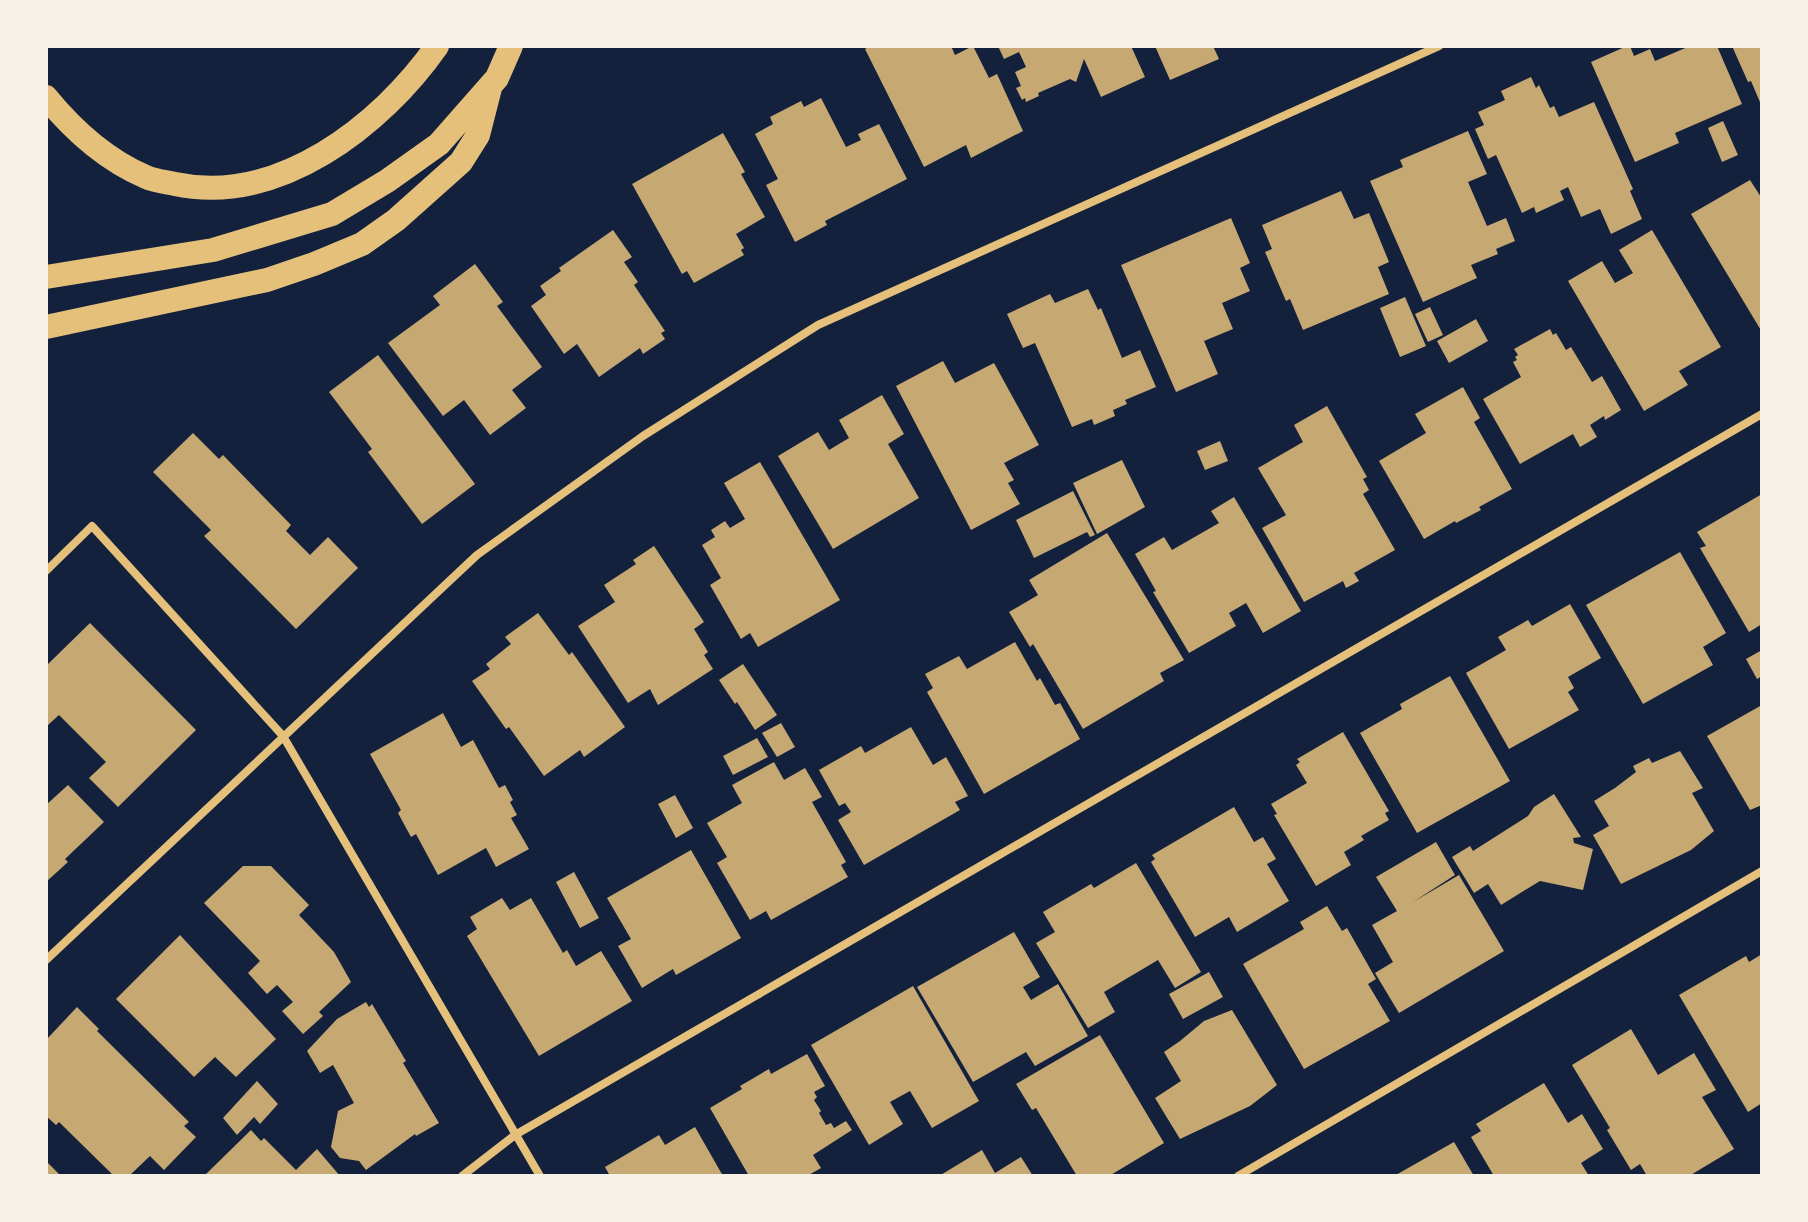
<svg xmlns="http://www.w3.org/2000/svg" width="1808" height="1222" font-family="'Archivo Narrow',sans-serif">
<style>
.building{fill:#c6a872}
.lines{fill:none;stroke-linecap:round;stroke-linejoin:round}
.minor{stroke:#e5c07b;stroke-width:8}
.motorway{stroke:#e5c07b;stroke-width:24}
</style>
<rect width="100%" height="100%" fill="#14213d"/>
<path class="building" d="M870,46H951L955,55L973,46L989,78L997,74L1023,131L971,158L966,145L924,167L865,49Z
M998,46H1131L1145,77L1101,97L1084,59L1076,82L1070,79L1038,93L1039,96L1026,102L1025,98L1022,100L1016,88L1021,86L1015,72L1026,67L1019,52L1004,59Z
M1155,46H1213L1219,59L1170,80Z
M1627,46H1630L1634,56L1650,49L1655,61L1690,46H1717L1742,104L1675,133L1679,143L1635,162L1591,62Z
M1732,46H1762V107L1751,81L1748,82Z
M1531,77L1536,88L1539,85L1550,108L1554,106L1559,117L1594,102L1633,189L1630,191L1642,219L1611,234L1600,209L1581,217L1568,187L1560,191L1564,200L1536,213L1534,207L1522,213L1496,155L1488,159L1475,129L1484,125L1478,112L1505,100L1501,91Z
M821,98L846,147L861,140L858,134L879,124L907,179L825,221L827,225L795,242L766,185L778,179L755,134L773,124L770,117L801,101L804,107Z
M1723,121L1738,155L1722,162L1708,128Z
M1468,131L1487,174L1468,182L1487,226L1506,218L1515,241L1496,249L1498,254L1471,265L1477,278L1423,302L1370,181L1403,167L1400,160Z
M723,133L745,172L741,174L765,217L736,234L744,248L741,250L744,255L694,283L687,271L682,274L632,184Z
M1750,180L1761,197H1762V332L1691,214Z
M1341,191L1354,219L1369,213L1389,262L1378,267L1389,294L1303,330L1290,299L1286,301L1265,252L1272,249L1262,225Z
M1231,218L1250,263L1240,268L1250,291L1222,303L1233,329L1204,341L1218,374L1176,392L1121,265Z
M613,230L632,257L624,262L638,282L634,285L665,331L661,333L665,339L643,354L640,348L599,377L577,344L564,354L531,306L546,295L540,286L561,271L559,268Z
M1652,230L1721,347L1679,371L1688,385L1644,411L1568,281L1602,261L1615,283L1633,273L1619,250Z
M475,264L503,302L497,306L542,367L512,390L526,408L490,435L464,400L443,416L388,343L440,305L433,296Z
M1088,289L1098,310L1101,308L1122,358L1140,350L1156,387L1125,400L1127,404L1113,410L1115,416L1094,425L1092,419L1072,427L1035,343L1023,348L1007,314L1050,294L1055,303Z
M1405,297L1426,346L1400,357L1380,308Z
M1430,307L1443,335L1428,342L1415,314Z
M1476,319L1488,341L1449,363L1437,341Z
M1550,329L1553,335L1556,333L1566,350L1571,347L1592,382L1602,376L1621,410L1605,420L1604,416L1590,425L1597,437L1580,447L1573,434L1520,464L1483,399L1521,377L1513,362L1517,360L1515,357L1518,355L1514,349Z
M378,355L475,484L422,524L368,452L372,449L329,392Z
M943,361L955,383L994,363L1039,445L1004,463L1014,480L1008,483L1020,504L971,530L896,386Z
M1463,387L1480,418L1474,422L1512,489L1479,507L1481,510L1456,523L1455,521L1424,539L1379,461L1426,433L1415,414Z
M882,395L904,434L888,444L919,498L833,549L778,456L818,432L829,450L849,438L839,420Z
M1327,406L1367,477L1363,479L1369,490L1363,494L1395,550L1354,573L1359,581L1346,588L1343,581L1304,602L1262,528L1286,515L1258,468L1303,442L1294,425Z
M193,433L219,459L223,455L291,525L286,531L310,555L328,537L358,568L296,629L204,536L211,530L153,472Z
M1220,441L1228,461L1205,470L1197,451Z
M1122,460L1145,507L1097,534L1073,483Z
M760,462L840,600L758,647L750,633L741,639L710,585L721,578L702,545L715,537L711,530L725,521L730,528L745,519L724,483Z
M1073,491L1095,535L1090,537L1087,532L1034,558L1016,520Z
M1762,494V624L1749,632L1700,548L1706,546L1697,532Z
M1234,497L1301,611L1263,633L1246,603L1229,613L1236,626L1189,653L1153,592L1156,591L1135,554L1164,537L1172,550L1219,523L1211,511Z
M1107,533L1184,660L1160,673L1164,681L1083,729L1033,644L1030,647L1009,612L1038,595L1029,580Z
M654,546L704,622L694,629L708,652L704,655L713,669L658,705L650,689L628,703L578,626L615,602L604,585L636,564L633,560Z
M1680,552L1726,633L1703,647L1713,665L1643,704L1586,605Z
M1570,604L1601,658L1568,677L1574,688L1568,692L1579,710L1509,749L1466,673L1506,650L1498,637L1528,620L1532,626Z
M538,613L569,655L572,652L625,727L584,757L580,750L544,776L509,727L506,729L472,681L490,669L486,664L511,644L505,637Z
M90,623L196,730L118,807L89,778L106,762L59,715L48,725L46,723V666Z
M1015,642L1037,681L1040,678L1055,705L1060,703L1080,739L984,794L927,692L933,688L925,674L959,656L967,669Z
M1762,650V676L1757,679L1746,659Z
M743,664L777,715L755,730L737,702L735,704L719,680Z
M1450,676L1510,781L1417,833L1360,733L1402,709L1400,704Z
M1762,705V805L1750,810L1707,736Z
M443,713L461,747L473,740L499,788L505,785L513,800L510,802L517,815L511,818L529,849L496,867L486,848L438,875L416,834L411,837L398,813L401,810L370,754Z
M781,723L795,747L777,757L762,733Z
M911,727L933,765L946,757L968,796L955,802L960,810L864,865L838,820L851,812L845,803L839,806L819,770L861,746L865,753Z
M1343,732L1389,811L1385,813L1389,820L1361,836L1364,840L1344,852L1351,865L1316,886L1274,815L1277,814L1271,804L1307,783L1296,765L1300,762L1297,759Z
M757,738L768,757L733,775L723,756Z
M1680,751L1703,788L1692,793L1714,831L1691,850L1621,884L1593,835L1609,826L1594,801L1615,788L1636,772L1633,766L1649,758L1652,763Z
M774,762L784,780L805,768L822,797L812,802L846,862L841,865L848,877L771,920L766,911L750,920L717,863L727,857L707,823L742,803L732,785Z
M68,785L104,822L65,859L68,862L46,882V805Z
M1554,794L1581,837L1573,838L1574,843L1593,849L1583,890L1540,881L1501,905L1488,884L1474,893L1452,857L1470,846L1473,851L1528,816L1534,807Z
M675,795L693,828L676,838L658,804Z
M1234,807L1254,842L1263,837L1276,859L1267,864L1289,901L1237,932L1229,917L1195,937L1151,862L1155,859L1152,855Z
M1436,842L1455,875L1413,902L1459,875L1504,951L1399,1013L1375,973L1393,962L1372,925L1397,911L1376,877Z
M691,850L741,938L676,975L673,969L642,988L618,946L631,939L607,898Z
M1136,863L1201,972L1175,988L1158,960L1104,992L1115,1012L1088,1028L1036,943L1055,932L1043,912L1091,884L1094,888Z
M243,866H271L309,905L299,915L334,952L351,982L319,1012L323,1016L303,1034L282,1011L293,1002L277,985L267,994L248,973L260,961L204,903Z
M574,872L599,918L580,928L556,882Z
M502,898L510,910L531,898L563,953L567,950L576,966L601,951L632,1001L539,1056L467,936L477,929L470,917Z
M1327,906L1342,931L1347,928L1376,979L1368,984L1390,1021L1304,1069L1243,964L1304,929L1300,922Z
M1014,932L1040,977L1023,987L1031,1000L1058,984L1088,1036L1035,1066L1026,1052L973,1082L917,987Z
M180,935L276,1039L236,1077L215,1057L194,1077L116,999Z
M1762,954V1103L1748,1112L1679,995L1746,956L1749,962Z
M1209,972L1223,997L1183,1019L1169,994Z
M913,986L979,1101L932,1128L910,1091L890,1102L903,1124L869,1145L811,1045Z
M366,1002L369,1007L372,1004L406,1061L403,1063L439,1123L416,1136L415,1134L366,1170L359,1161L340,1158L331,1147L338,1111L354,1103L333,1065L320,1073L307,1051L337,1019Z
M77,1007L99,1029L97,1031L189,1122L184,1126L196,1137L164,1170L150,1156L129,1176H114L59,1122L56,1125L46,1116V1072L48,1069L46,1067V1040Z
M1232,1010L1277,1085L1250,1106L1180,1139L1155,1098L1181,1081L1164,1052L1180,1041L1204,1021Z
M1631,1029L1658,1075L1694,1053L1716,1090L1702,1097L1734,1149L1689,1176H1647L1640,1164L1631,1170L1607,1130L1610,1128L1572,1065Z
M1100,1035L1164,1143L1109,1176H1077L1036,1108L1032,1110L1016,1084Z
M807,1054L825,1086L814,1092L817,1097L814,1100L821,1111L819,1113L826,1125L831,1123L834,1128L846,1121L852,1130L813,1155L821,1168L807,1176H749L710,1108L742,1089L740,1086L769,1069L771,1074Z
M257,1081L278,1104L260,1124L254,1117L237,1135L223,1118Z
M1544,1083L1568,1123L1582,1114L1603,1149L1581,1163L1589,1176H1494L1471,1137L1481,1131L1476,1124Z
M695,1127L723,1176H610L605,1167L659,1135L665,1145Z
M251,1130L261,1141L264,1138L296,1170L317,1149L340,1176H204Z
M1454,1142L1474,1176H1394Z
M982,1150L995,1173L1021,1157L1033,1176H939Z
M46,1161L61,1176H46Z"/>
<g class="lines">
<path class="minor" d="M46,571L92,526L283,736L540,1176
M46,960L477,555L643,436L818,325L1439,46
M462,1176L515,1135L1762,414
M1238,1176L1762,871"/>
<path class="motorway" d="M46,97C73,130 106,160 146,177C155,181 166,182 175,184C278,206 381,126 437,46
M46,277L213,250L332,214L387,181L439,144L497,78L511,46
M46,327L267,280L314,264L362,244L396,220L461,162L478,135L490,88"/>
</g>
<rect width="1808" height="1222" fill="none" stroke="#f6f1e7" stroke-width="96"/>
</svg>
